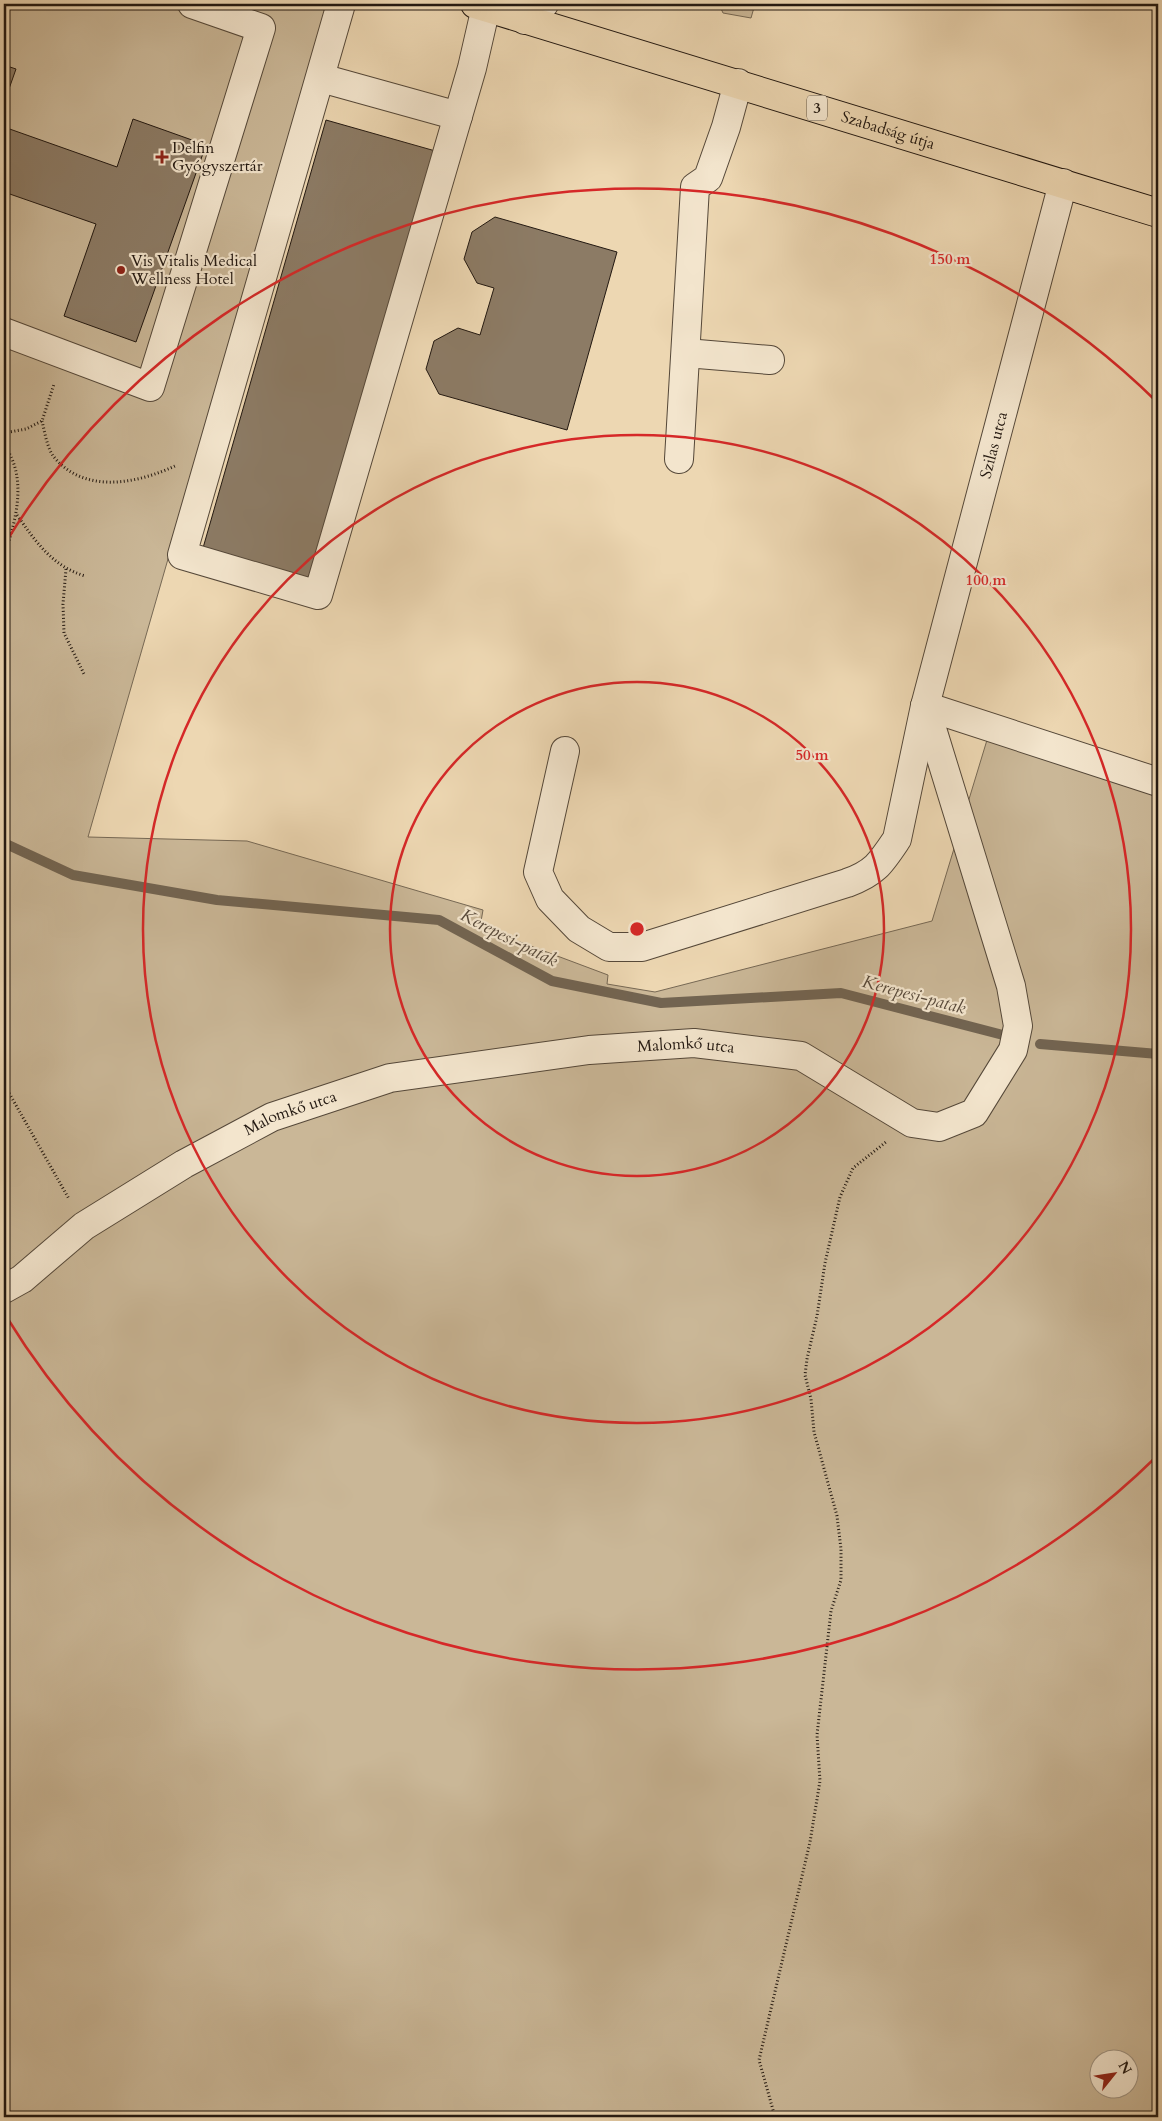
<svg xmlns="http://www.w3.org/2000/svg" width="1162" height="2121" font-family="Cardo,serif">
<style>
.green{fill:#cab797;stroke:#766854;fill-rule:evenodd}
.lines{fill:none;stroke-linecap:round;stroke-linejoin:round}
.stream{stroke:#726451;stroke-width:10}
.building{fill:#8c7b65;stroke:#221811}
.minor-casing{stroke:#554839;stroke-width:30}
.major-casing{stroke:#221811;stroke-width:30}
.path{stroke:#221811;stroke-width:3;stroke-dasharray:1 2.5;stroke-linecap:butt}
.minor{stroke:#f3e5cd;stroke-width:28}
.major{stroke:#edd7b2;stroke-width:28}
.ring{fill:none;stroke:#d62828;stroke-width:2.5}
.poi-dot{fill:#8f2418;stroke:#f3e5cd;stroke-width:2}
.labels{text-anchor:middle;dominant-baseline:central;stroke-width:4.5;stroke-linejoin:round;paint-order:stroke}
.shield{fill:#f3e5cd;stroke:#615649;stroke-width:1}
.shield-label{font-size:15px;font-weight:bold;fill:#221811}
.street-label{font-size:16px;fill:#221811;stroke:#f3e5cd}
.poi-label{font-size:16px;fill:#221811;stroke:#f3e5cd;text-anchor:start}
.water-label{font-size:18px;font-style:italic;fill:#584a3b;stroke:#f3e5cd}
.centre{fill:#d62828;stroke:#f3e5cd;stroke-width:2.5}
.ring-label{font-size:15px;text-anchor:middle;font-weight:bold;fill:#d62828;stroke:#f3e5cd;stroke-width:4.5;stroke-linejoin:round;paint-order:stroke}
</style>
<rect width="100%" height="100%" fill="#edd7b2"/>
<filter id="stains"><feTurbulence type="fractalNoise" baseFrequency=".004" numOctaves="4"/><feColorMatrix values="0 0 0 0 .2 0 0 0 0 .09 0 0 0 0 .02 0 0 0 .5 -.17"/></filter>
<radialGradient id="worn" r=".72"><stop offset=".6" stop-color="#630" stop-opacity="0"/><stop offset="1" stop-color="#630" stop-opacity=".3"/></radialGradient>
<path class="green" d="M4,4H304L326,10L88,837L247,841L483,910L480,927L608,975L607,984L655,992L932,921L987,740L1158,792V2117H4ZM1100,2058H1130V2088H1100Z
M719,4H755L751,18L723,13Z"/>
<g class="lines">
<path class="stream" d="M4,843L73,875L217,900L439,920L552,981L661,1003L841,993L1003,1035
M1040,1044L1158,1054"/>
</g>
<path class="building" d="M4,65L16,69L4,103Z
M133,119L206,145L136,342L64,316L96,224L4,192V127L117,167Z
M326,120L446,154L312,579L203,548Z
M495,217L617,252L567,430L439,394L426,369L434,341L458,328L480,335L494,288L477,283L464,259L472,232Z"/>
<g class="lines">
<g class="minor-casing">
<g id="minor">
<path d="M341,4L182,555L318,595L472,68L486,7"/>
<path d="M525,20L544,4"/>
<path d="M321,78L458,116"/>
<path d="M4,332L150,387L261,28L192,4"/>
<path d="M686,353L770,360"/>
<path d="M679,459L695,187L708,178L726,127L738,83"/>
<path d="M925,706L1158,782"/>
<path id="s1" d="M565,751L538,872L550,899L579,929L609,947H642L847,883C875,873 881,863 897,839L925,706L1063,183"/>
<path id="s2" d="M4,1289L22,1279L84,1226L184,1164L272,1117L390,1078L589,1050L694,1043L801,1056L912,1123L939,1127L974,1113L1013,1050L1018,1026L1011,986L925,706"/>
</g>
</g>
<g class="major-casing">
<g id="major">
<path id="s3" d="M475,4L1158,213"/>
</g>
</g>
<path class="path" d="M42,421C45,433 47,448 54,457C85,495 138,483 175,466
M4,433L26,429L42,421L54,384
M4,445C27,476 17,517 6,550
M17,515C36,542 52,566 85,576
M66,569L63,604L64,633L85,676
M4,1084L69,1199
M775,2117L759,2060L810,1842L820,1781L817,1735L831,1611L841,1580V1549L837,1516L814,1432L811,1399L805,1375L807,1359L817,1316L825,1263L840,1197L853,1168L886,1142"/>
<use href="#minor" class="minor"/>
<use href="#major" class="major"/>
</g>
<g class="ring">
<circle cx="637" cy="929" r="247"/>
<circle cx="637" cy="929" r="494"/>
<path d="M1156 1457A740 740 0 0 1 6 1316M6 542A740 740 0 0 1 1156 401"/>
</g>
<g class="poi-dot">
<path d="M159.5 149.5h5v5h5v5h-5v5h-5v-5h-5v-5h5z"/>
<circle cx="121" cy="270" r="5"/>
</g>
<g class="labels">
<rect class="shield" x="807" y="95.5" width="20" height="25" rx="4"/>
<g class="shield-label">
<text x="817" y="108">3</text>
</g>
<g class="street-label">
<text stroke="none"><textPath href="#s3" startOffset="432">Szabadság útja</textPath></text>
<text stroke="none"><textPath href="#s1" startOffset="952">Szilas utca</textPath></text>
<text stroke="none"><textPath href="#s2" startOffset="742">Malomkő utca</textPath></text>
<text stroke="none"><textPath href="#s2" startOffset="338">Malomkő utca</textPath></text>
</g>
<g class="poi-label">
<text x="172" y="148">Delfin<tspan x="172" dy="18">Gyógyszertár</tspan></text>
<text x="131" y="261">Vis Vitalis Medical<tspan x="131" dy="18">Wellness Hotel</tspan></text>
</g>
<g class="water-label">
<text transform="translate(509 938) rotate(27)">Kerepesi-patak</text>
<text transform="translate(914 995) rotate(15)">Kerepesi-patak</text>
</g>
</g>
<circle cx="637" cy="929" r="8" class="centre"/>
<g class="ring-label">
<text x="950" y="264">150 m</text>
<text x="986" y="585">100 m</text>
<text x="812" y="760">50 m</text>
</g>
<rect width="1162" height="2121" fill="none" stroke="#edd7b2" stroke-width="20"/>
<rect x="5" y="5" width="1152" height="2111" fill="none" stroke="#221811" stroke-width="2.5"/>
<rect x="10" y="10" width="1142" height="2101" fill="none" stroke="#221811"/>
<g transform="translate(1114 2074) rotate(60)"><circle r="24" fill="#f3e5cd" stroke="#9f9382"/>
<path d="M0-4L9 19L0 12L-9 19Z" fill="#8f2418"/>
<text y="-8" font-size="14" font-weight="bold" text-anchor="middle" fill="#221811">N</text>
</g>
<rect width="100%" height="100%" filter="url(#stains)"/>
<rect width="100%" height="100%" fill="url(#worn)"/>
</svg>
